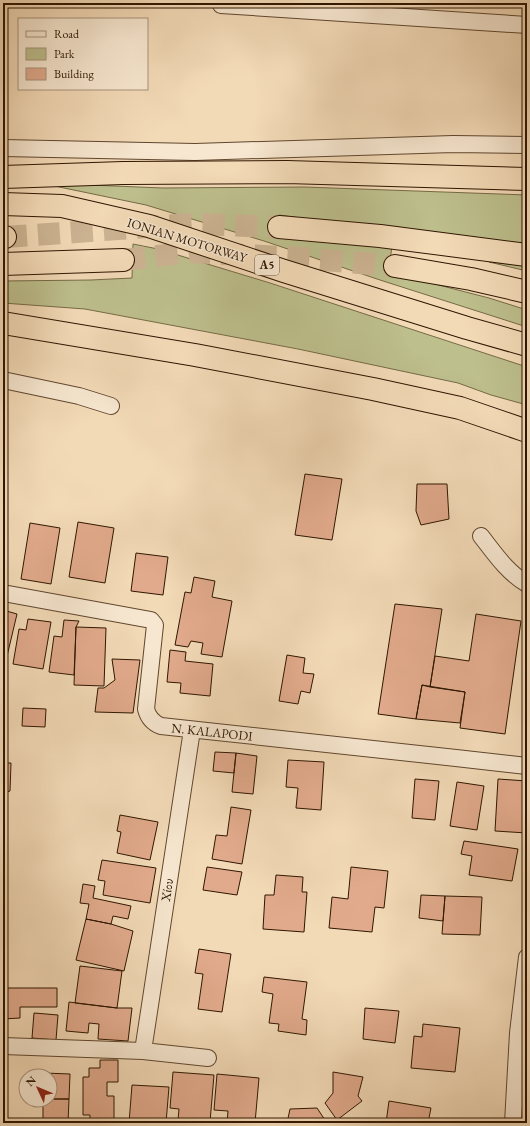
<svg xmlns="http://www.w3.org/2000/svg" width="530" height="1126" font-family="'EB Garamond',serif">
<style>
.green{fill:#bdbf8d;stroke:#766a46}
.building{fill:#e1aa8c;stroke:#2f1600}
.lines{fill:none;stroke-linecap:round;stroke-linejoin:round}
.motorway-tunnel{stroke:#ccb392;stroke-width:22;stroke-dasharray:22 11;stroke-linecap:butt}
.minor-casing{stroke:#60472e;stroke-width:18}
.motorway-casing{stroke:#2f1600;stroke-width:24}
.minor{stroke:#f7e7d0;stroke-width:16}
.motorway{stroke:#f3dab7;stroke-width:22}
.labels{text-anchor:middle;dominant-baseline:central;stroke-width:3;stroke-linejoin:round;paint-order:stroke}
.shield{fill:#f7e7d0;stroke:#6b553e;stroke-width:1}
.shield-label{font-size:12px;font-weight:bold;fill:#2f1600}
.street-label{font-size:13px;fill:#2f1600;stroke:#f7e7d0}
</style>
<rect width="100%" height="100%" fill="#f3dab7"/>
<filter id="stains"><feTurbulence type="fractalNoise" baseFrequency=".005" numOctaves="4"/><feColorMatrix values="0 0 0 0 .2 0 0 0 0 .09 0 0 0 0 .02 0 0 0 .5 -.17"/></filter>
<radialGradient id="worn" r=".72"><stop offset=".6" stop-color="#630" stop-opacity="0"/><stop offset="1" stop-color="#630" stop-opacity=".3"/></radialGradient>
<path class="green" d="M40,183L163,188L304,187L527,195V246L435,237L279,215L278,235L392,247L388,272L489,298L527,310V327L380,280L264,241L146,205Z
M133,244L158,249L270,283L527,367V405L491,395L458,383L298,349L85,309L3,303V281L91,280L132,278Z
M489,262L527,266V271Z"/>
<path class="building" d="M442,3H470V5Z
M305,474L342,479L332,540L295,535Z
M417,484H447L449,519L421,525L416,511Z
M78,522L114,528L105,583L69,577Z
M30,523L60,528L51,584L21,579Z
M136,553L168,557L163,595L131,591Z
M194,577L215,581L212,597L232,601L222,657L201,654L203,643L191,641L188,647L175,645L185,592L191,593Z
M395,604L442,609L430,687L422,685L416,719L378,714Z
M3,610L17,614L3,673Z
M476,614L521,621L505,734L460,728L465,692L430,687L435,656L469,661Z
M28,619L51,622L43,669L13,664L19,629L26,630Z
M64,620L79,621L76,627L74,675L49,672L54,636L62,637Z
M76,627L106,628L104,686L74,685Z
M170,650L186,652L185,661L213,664L210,696L180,693L181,683L167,682Z
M287,655L305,658L303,673L314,674L310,693L301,691L298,704L279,701Z
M112,659L140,660L133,713L95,712L98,688H104L115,680Z
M422,685L465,692L460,723L416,719Z
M23,708L46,709L45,727L22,726Z
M215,752L236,753L234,773L213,771Z
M236,753L257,756L253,794L232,792Z
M288,760L324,762L321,810L296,808L298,788L286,787Z
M3,763H11L10,791L3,793Z
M415,779L439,781L435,820L412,818Z
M498,779L527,781V833L495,831Z
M457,782L484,786L477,830L450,826Z
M231,807L251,810L242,864L212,859L216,835L227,836Z
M120,815L158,822L150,860L117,853L121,832L117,831Z
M464,841L518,849L512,881L469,875L472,856L461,854Z
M102,860L156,868L150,903L103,895L105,881L98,880Z
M207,867L242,872L237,895L203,890Z
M351,867L388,871L384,908L375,907L372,932L329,928L332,897L348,899Z
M276,875L303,877L302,892H307L304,932L263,929L265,895H274Z
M83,884L95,886L93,898L131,906L128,919L113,916L111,924L86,919L89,904L80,903Z
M421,895L445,896L443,921L419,918Z
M445,896L482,897L480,935L442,934Z
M86,919L111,924L133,931L124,971L76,960Z
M199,949L231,954L222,1012L198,1009L203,974L195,973Z
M80,966L122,971L117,1008L75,1003Z
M264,977L307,982L302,1019L307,1020L306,1035L278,1031L279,1024L269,1023L273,994L262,992Z
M3,988H57V1007H20V1018L3,1019Z
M69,1002L117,1008H132L128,1041L98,1039L99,1024L89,1023L88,1033L66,1031Z
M365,1008L399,1011L395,1043L363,1039Z
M34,1013L58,1015L56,1040L32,1038Z
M423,1024L460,1028L455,1072L411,1068L414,1036L422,1037Z
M100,1060H118V1082H107V1096H114V1123H90V1115H83V1077H89V1068H100Z
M173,1072L214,1075L210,1122L178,1120L179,1109L170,1108Z
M333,1072L363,1077L358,1096L362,1101L337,1120L325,1103L333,1093Z
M44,1073L70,1074L69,1099H50V1076H44Z
M217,1074L259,1078L255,1123H227L228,1111L214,1110Z
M132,1085L169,1087L166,1123H129Z
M50,1099H69L68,1123H55V1121L43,1120V1100H50Z
M389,1101L431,1108L428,1123H386Z
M317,1108L327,1123H287L290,1109Z
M527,1118V1123H518V1119Z"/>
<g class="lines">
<path class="motorway-tunnel" d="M5,237L192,224L279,227
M123,260L191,252L300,258L395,266"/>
<g class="minor-casing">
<path id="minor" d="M221,5L527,25
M3,148L195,152L453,144L527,145
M3,380L79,396L111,406
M481,536C495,554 507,572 527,584
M3,593L151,620L155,625L146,709C148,717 153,723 161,726L456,758L527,766
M3,1046L143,1051L208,1058
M143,1051L192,730
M513,1123L518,1033L527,957"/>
</g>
<g class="motorway-casing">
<path id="motorway" d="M3,177L123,173L287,172L527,179
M3,204L62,206L149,226L284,271L467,328L527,345
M279,227L380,236L527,255
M3,237H5
M3,264L123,260
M395,266L471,279L527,292
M3,323L195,355L373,389L460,408L527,431"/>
</g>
<use href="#minor" class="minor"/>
<use href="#motorway" class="motorway"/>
</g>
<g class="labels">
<rect class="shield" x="255" y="255" width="24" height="20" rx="3"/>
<g class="shield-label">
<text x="267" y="265">Α5</text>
</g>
<g class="street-label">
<text transform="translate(187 240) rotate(17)">IONIAN MOTORWAY</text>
<text transform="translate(212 732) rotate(6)">N. KALAPODI</text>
<text transform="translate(167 890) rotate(-81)">Χίου</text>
</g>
</g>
<rect width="530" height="1126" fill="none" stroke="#f3dab7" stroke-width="16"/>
<rect x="4" y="4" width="522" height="1118" fill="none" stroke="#2f1600" stroke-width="2"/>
<rect x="8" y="8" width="514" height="1110" fill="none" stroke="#2f1600"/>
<rect x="18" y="18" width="130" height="72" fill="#f7e7d0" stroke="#a7937d"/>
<rect x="26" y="31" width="20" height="6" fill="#f7e7d0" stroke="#a7937d"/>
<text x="54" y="38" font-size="12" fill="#2f1600">Road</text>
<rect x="26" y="48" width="20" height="12" fill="#bdbf8d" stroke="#a7937d"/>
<text x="54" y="58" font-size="12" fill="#2f1600">Park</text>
<rect x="26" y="68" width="20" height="12" fill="#e1aa8c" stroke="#a7937d"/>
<text x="54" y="78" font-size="12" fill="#2f1600">Building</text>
<g transform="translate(38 1088) rotate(314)"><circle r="19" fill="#f7e7d0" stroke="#a7937d"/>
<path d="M0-3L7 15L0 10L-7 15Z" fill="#8f2418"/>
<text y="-6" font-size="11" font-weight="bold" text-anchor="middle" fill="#2f1600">N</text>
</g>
<rect width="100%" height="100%" filter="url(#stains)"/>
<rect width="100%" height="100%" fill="url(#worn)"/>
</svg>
